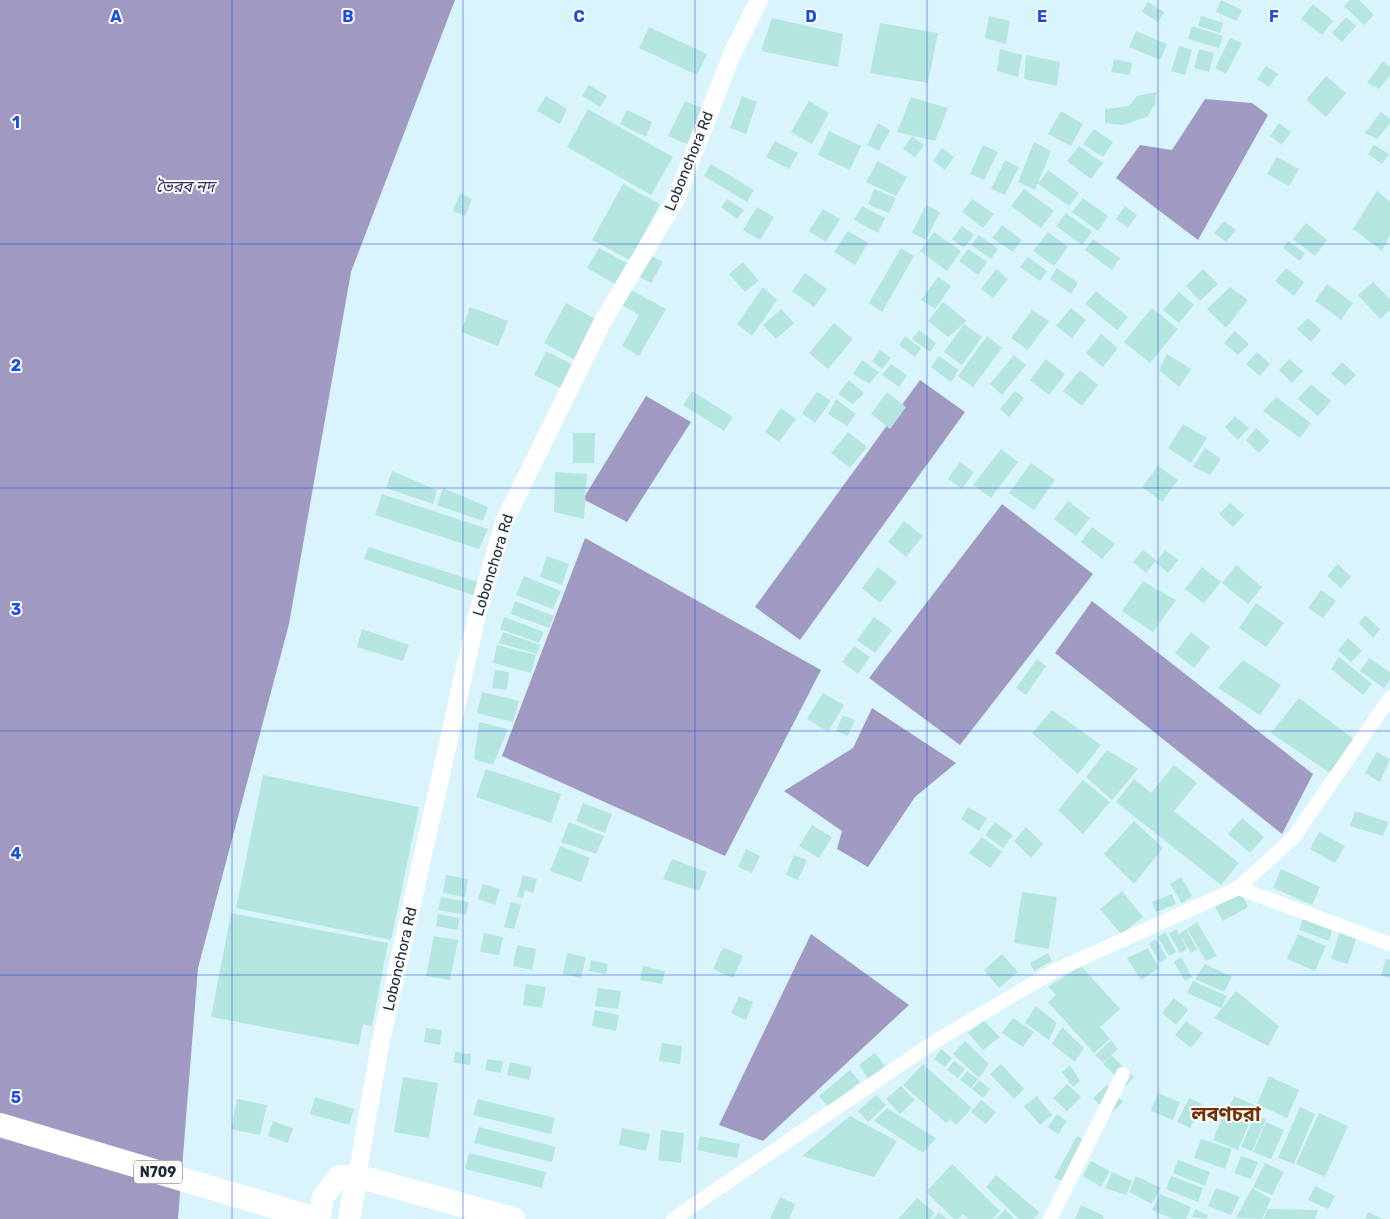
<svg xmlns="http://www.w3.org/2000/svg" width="1390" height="1219" font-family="Rubik,'Noto Sans Bengali',sans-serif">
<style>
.water{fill:#a09ac3}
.building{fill:#b5e5df}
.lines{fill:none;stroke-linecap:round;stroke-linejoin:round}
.minor{stroke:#fff;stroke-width:14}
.tertiary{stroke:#fff;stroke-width:18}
.primary{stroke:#fff;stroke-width:22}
.trunk{stroke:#fff;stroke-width:24}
.grid{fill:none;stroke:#1d4ed8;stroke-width:1;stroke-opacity:0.55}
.labels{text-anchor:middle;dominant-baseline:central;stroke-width:4;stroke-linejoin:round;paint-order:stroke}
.shield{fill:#fcfcfc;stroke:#5e6a6f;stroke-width:1}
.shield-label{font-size:14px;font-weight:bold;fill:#1b2c32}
.street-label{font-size:15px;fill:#1b2c32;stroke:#fcfcfc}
.water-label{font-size:16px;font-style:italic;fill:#3a2e62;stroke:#fcfcfc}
.district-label{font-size:20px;font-weight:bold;fill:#6f3206;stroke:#fcfcfc}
.grid-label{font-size:16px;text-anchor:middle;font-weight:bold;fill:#1d4ed8;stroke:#fcfcfc;stroke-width:4;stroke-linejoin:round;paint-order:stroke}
</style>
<rect width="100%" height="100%" fill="#daf4fe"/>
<path class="water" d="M0,0H455L351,272L289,624L198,968L178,1219H0Z
M1205,99L1252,103L1268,115L1198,240L1116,178L1140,145L1172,150Z
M920,380L965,412L800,640L755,607Z
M646,396L691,422L627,522L583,499Z
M1002,504L1093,574L960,745L869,678Z
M585,538L821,670L725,856L502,756Z
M1092,601L1313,774L1282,834L1055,653Z
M872,708L956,763L915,797L868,867L837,849L842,831L784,791L853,748Z
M811,934L909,1005L763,1141L719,1125Z"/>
<path class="building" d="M1221,0L1242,10L1237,21L1216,12Z
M1350,0H1359L1374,15L1364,25L1344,6Z
M1148,2L1164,12L1158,22L1142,12Z
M1313,4L1333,21L1322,35L1301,19Z
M989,16L1010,21L1006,44L985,38Z
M1201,16L1223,23L1220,33L1198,26Z
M1346,17L1356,26L1342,42L1332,33Z
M772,18L843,34L838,67L761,51Z
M880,23L938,33L928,83L870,73Z
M1192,26L1223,36L1219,48L1188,39Z
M649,27L707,54L697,75L639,48Z
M1136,31L1167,44L1160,60L1129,47Z
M1230,38L1242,43L1226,74L1215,68Z
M1179,46L1192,50L1185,75L1171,71Z
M1000,49L1022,55L1018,77L997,71Z
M1199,49L1214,53L1209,72L1194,68Z
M1026,55L1060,62L1057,86L1024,79Z
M1114,59L1132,63L1130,75L1111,72Z
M1383,61L1390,67V75L1379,89L1367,83Z
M1266,66L1278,74L1269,87L1257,79Z
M1326,76L1346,93L1326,117L1306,100Z
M589,85L607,96L600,107L582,96Z
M1157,92L1155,104L1147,117L1122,125L1105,123V109L1129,106L1137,96Z
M546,96L567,109L560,124L537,111Z
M742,96L757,102L746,134L730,128Z
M911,97L948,108L935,141L897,132Z
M685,101L704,109L689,145L668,136Z
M809,101L829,113L812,144L791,132Z
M588,109L673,157L651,195L567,147Z
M627,110L652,122L646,137L620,124Z
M1061,111L1083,124L1071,146L1048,134Z
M1381,112L1390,119V123L1377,139L1365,133Z
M878,123L890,130L879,151L867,145Z
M1279,123L1291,132L1282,145L1270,136Z
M1094,129L1113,142L1103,157L1083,144Z
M829,131L861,146L850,170L818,155Z
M912,136L924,145L915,157L903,149Z
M775,141L798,153L789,169L766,157Z
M1034,142L1051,151L1035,190L1018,182Z
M983,145L998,152L984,180L970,174Z
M1374,145L1389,154L1382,164L1368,154Z
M1079,146L1103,163L1091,179L1067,161Z
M942,148L954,157L945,170L933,161Z
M1277,157L1299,169L1289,186L1267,174Z
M1005,160L1019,167L1005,195L991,189Z
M878,161L907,177L896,196L866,182Z
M711,164L754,190L747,202L704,176Z
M1048,170L1079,193L1069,206L1038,184Z
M623,184L660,204L630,260L592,240Z
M874,189L896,198L889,213L868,204Z
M1024,189L1054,211L1041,228L1011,206Z
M1377,191L1390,202V235L1382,251L1353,229Z
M460,193L472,199L465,216L453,211Z
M1083,198L1108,216L1098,231L1072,212Z
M727,199L744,210L737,219L721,207Z
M972,199L994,214L983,228L962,212Z
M926,205L940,212L926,240L912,233Z
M862,206L885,218L878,233L854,220Z
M1125,206L1137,215L1128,228L1116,219Z
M757,207L774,217L760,240L743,230Z
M823,209L840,219L826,242L809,231Z
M1066,213L1092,232L1082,245L1056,226Z
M1224,221L1236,230L1226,242L1214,233Z
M1306,223L1327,240L1315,256L1293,239Z
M1002,225L1022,240L1013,252L992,238Z
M962,226L974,235L964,248L952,239Z
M848,231L868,243L855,265L834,252Z
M934,232L961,251L947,271L920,251Z
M1048,232L1068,247L1054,266L1033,251Z
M979,235L998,249L991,259L971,245Z
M1093,239L1120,258L1112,270L1085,250Z
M1288,241L1305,253L1300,261L1283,248Z
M599,248L627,263L615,284L587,268Z
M901,248L914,256L882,312L869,303Z
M968,249L987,262L978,275L959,261Z
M650,255L663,262L651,283L638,276Z
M1028,257L1047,271L1040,281L1020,267Z
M743,262L759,281L745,292L729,274Z
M1057,268L1078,283L1071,294L1050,279Z
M1286,268L1304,282L1294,296L1275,281Z
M996,269L1008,279L993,298L981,289Z
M1203,269L1218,284L1200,301L1186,286Z
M805,273L827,289L814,307L792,291Z
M938,277L951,286L935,309L921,300Z
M1373,282L1390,299V310L1380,319L1358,295Z
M1327,284L1353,303L1341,320L1315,301Z
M763,287L777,300L752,336L737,324Z
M1230,287L1248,300L1226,328L1207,309Z
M631,290L666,309L639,356L622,346L639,315L622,305Z
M1096,291L1128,317L1117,330L1085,304Z
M1179,292L1194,305L1179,323L1163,310Z
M943,302L967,321L948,337L928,321Z
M566,303L599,321L577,361L544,343Z
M470,307L508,321L498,346L461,332Z
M1071,308L1086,320L1072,338L1056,326Z
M1152,308L1178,329L1150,363L1124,342Z
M781,309L794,323L776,339L763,325Z
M1032,310L1049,321L1028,350L1011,338Z
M1308,318L1321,330L1311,342L1297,329Z
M834,323L853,339L828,369L809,353Z
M964,324L982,337L962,365L944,352Z
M919,330L936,343L930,352L912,339Z
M1235,331L1249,344L1238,355L1224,343Z
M1101,334L1118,348L1103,367L1086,353Z
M905,336L921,348L915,357L899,345Z
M987,336L1002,348L973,387L958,376Z
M880,350L891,358L882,369L872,361Z
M546,351L573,365L561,388L534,375Z
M1257,352L1270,364L1260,376L1246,364Z
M1167,354L1191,369L1179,387L1159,370Z
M1014,355L1026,365L1002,395L990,384Z
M939,356L959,370L951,382L931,367Z
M1046,359L1065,374L1049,395L1030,380Z
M1289,359L1303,371L1292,383L1279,370Z
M862,360L879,372L869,384L853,374Z
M1342,362L1356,375L1345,386L1331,374Z
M891,364L907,375L899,387L882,375Z
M1080,370L1098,385L1082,406L1063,391Z
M849,380L864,393L853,404L838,394Z
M1311,384L1331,401L1318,416L1298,399Z
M692,391L733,417L724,431L683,405Z
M1015,391L1024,398L1009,417L1000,409Z
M817,392L831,401L815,423L802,413Z
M887,392L906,407L890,429L871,414Z
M1276,397L1311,423L1300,438L1263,411Z
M836,399L856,414L847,426L828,414Z
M781,408L796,419L779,442L765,432Z
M1235,416L1249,428L1238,440L1225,427Z
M1183,424L1207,438L1191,463L1168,448Z
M1256,428L1270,441L1259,453L1246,440Z
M848,432L867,447L850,468L831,453Z
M573,433H595L594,463H573Z
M1205,448L1221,459L1210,475L1193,467Z
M1001,449L1018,462L991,498L973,485Z
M960,462L974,472L962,489L948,479Z
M1031,463L1055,480L1034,510L1009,493Z
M1158,466L1178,480L1162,502L1142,487Z
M392,471L437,490L433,504L386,488Z
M555,472L587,474L584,519L554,512Z
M443,488L488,507L483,521L437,505Z
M382,494L488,529L479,549L375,515Z
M1068,501L1090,518L1076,536L1054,519Z
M1230,503L1244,515L1233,527L1219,514Z
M904,521L923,536L906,557L888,542Z
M1092,527L1115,544L1102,559L1081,542Z
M369,547L478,582L473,595L364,559Z
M1143,550L1157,561L1165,550L1178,560L1168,573L1155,562L1146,573L1133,562Z
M547,556L569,564L562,585L540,577Z
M1338,564L1351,577L1341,588L1327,576Z
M1236,565L1262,587L1248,604L1222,583Z
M878,567L897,582L880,603L862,588Z
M1202,567L1221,582L1204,603L1185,589Z
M524,576L561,591L553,609L516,595Z
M1143,581L1176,600L1153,632L1122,611Z
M1321,590L1336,601L1323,618L1308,608Z
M515,601L554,616L549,628L511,614Z
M1256,603L1284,623L1266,647L1239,628Z
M1365,615L1380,629L1373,638L1359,623Z
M504,617L544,632L539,643L500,629Z
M874,617L892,630L875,653L857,640Z
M362,629L409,645L403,661L357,647Z
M503,632L540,645L537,654L499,643Z
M1191,632L1210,647L1194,668L1175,653Z
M1348,638L1362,651L1351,662L1338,650Z
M497,645L536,655L531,673L493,663Z
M854,646L870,657L858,674L842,662Z
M1339,657L1372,684L1363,695L1331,669Z
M1369,658L1390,672V680L1384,688L1360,671Z
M1037,659L1046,666L1026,695L1016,688Z
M1243,660L1281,685L1260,715L1218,688Z
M495,670L509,672L507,690L492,688Z
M482,692L519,701L513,722L477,713Z
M823,693L844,705L828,732L807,719Z
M1299,698L1355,740L1330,773L1271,733Z
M1052,710L1101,745L1078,774L1032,733Z
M843,715L855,720L848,736L836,731Z
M479,722L508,729L493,765L474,759Z
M1107,750L1138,769L1112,800L1086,777Z
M1377,752L1390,759L1380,782L1365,773Z
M1174,765L1197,783L1174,811L1239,863L1221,885L1116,802L1134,779L1151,793Z
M486,769L561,794L551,823L476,797Z
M263,775L419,807L391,940L236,908Z
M1083,780L1110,802L1083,834L1058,810Z
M583,803L612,814L605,833L576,821Z
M968,807L987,818L979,831L961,819Z
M1355,811L1388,822L1383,836L1350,826Z
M1242,818L1264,837L1250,853L1228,834Z
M1134,821L1163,848L1134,884L1104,854Z
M569,822L604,836L596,854L561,842Z
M995,822L1013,835L1003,848L985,835Z
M812,825L832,837L819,858L799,846Z
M1026,827L1043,844L1031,858L1014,841Z
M1319,832L1345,846L1335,863L1310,849Z
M982,837L1002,852L990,868L969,853Z
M560,846L590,858L581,882L550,871Z
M746,849L760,856L752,873L738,867Z
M794,855L807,860L798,880L786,875Z
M672,859L707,872L699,891L663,879Z
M1281,869L1320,887L1312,905L1273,888Z
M446,875L468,879L465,897L443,893Z
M523,875L537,879L533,893L525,890L523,898L517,897Z
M1181,877L1192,896L1182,903L1170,884Z
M483,884L500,889L495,905L478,899Z
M1122,891L1143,917L1121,934L1100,909Z
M1022,892L1057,897L1049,949L1014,943Z
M1241,893L1248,907L1223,921L1215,907Z
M1172,894L1176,904L1156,912L1152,902Z
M441,897L469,902L466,915L438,910Z
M511,902L521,905L514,929L504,927Z
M231,913L388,943L372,1026L363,1024L359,1045L211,1017Z
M438,914L460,918L457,930L436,926Z
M1303,918L1333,928L1329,941L1299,930Z
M1197,922L1217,956L1206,961L1187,929Z
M1176,929L1187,949L1180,953L1169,934Z
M1186,929L1197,949L1191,953L1179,934Z
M1340,931L1357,936L1348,964L1331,959Z
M1165,932L1176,952L1169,956L1158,937Z
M484,933L503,937L499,955L480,952Z
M1298,934L1326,946L1315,971L1287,959Z
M434,936L458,940L450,980L426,976Z
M1156,939L1167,958L1160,963L1149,944Z
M517,945L536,949L532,970L513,966Z
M723,947L743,956L733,978L713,969Z
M1148,948L1159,968L1141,980L1127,958Z
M567,953L586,957L581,978L563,974Z
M1048,953L1052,961L1034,971L1030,963Z
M1002,954L1018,972L999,988L984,970Z
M1181,957L1192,977L1185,981L1174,962Z
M1386,959L1390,960V978L1381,975Z
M591,960L608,964L606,974L589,971Z
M1205,964L1232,977L1224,992L1195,979Z
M643,966L665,971L662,984L640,980Z
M1081,966L1120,1009L1100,1027L1110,1039L1094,1053L1048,1002L1056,995L1048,987Z
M1193,981L1227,996L1221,1008L1187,993Z
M526,984L546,987L542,1008L523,1005Z
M598,988L621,991L618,1009L595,1006Z
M1236,991L1279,1026L1268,1046L1214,1018Z
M739,996L753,1002L746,1020L731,1013Z
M1174,998L1188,1010L1176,1025L1162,1013Z
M1036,1006L1057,1023L1049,1040L1025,1023Z
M595,1010L619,1015L616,1031L592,1026Z
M1013,1018L1034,1032L1023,1047L1002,1033Z
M984,1021L1000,1037L983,1050L968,1033Z
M1186,1021L1203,1033L1191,1048L1175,1035Z
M1062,1027L1084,1048L1075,1062L1052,1044Z
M426,1028L442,1030L440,1045L424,1042Z
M1111,1040L1118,1049L1111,1055L1134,1077L1126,1086L1103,1064L1110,1057L1103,1062L1095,1055Z
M965,1041L989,1064L979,1078L953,1054Z
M662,1043L682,1046L680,1064L659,1061Z
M941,1049L952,1058L945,1067L934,1059Z
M455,1052L471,1054L470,1065L454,1063Z
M875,1053L886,1068L869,1080L859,1065Z
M487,1059L503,1061L501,1073L485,1070Z
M954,1061L965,1069L958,1078L947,1070Z
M510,1062L532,1067L529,1080L507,1075Z
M923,1064L972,1108L956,1125L950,1119L946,1123L903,1085Z
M1001,1064L1024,1089L1014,1099L990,1074Z
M1070,1065L1080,1081L1073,1087L1062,1072Z
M850,1070L860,1082L828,1107L819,1096Z
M967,1071L978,1079L971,1088L960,1080Z
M1269,1076L1299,1090L1287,1118L1257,1104Z
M403,1077L438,1083L429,1138L394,1132Z
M979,1080L990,1089L983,1098L972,1089Z
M1067,1084L1081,1097L1067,1111L1053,1098Z
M1107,1085L1123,1102L1109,1115L1093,1098Z
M901,1086L915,1100L900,1114L886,1099Z
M1158,1093L1180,1102L1173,1120L1151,1111Z
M876,1095L886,1105L868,1122L858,1111Z
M1037,1096L1052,1115L1040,1125L1024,1106Z
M1234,1096L1254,1105L1247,1120L1227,1112Z
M315,1097L354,1109L349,1125L310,1114Z
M1189,1098L1202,1104L1190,1128L1177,1122Z
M237,1099L267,1105L260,1135L231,1129Z
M478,1099L555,1118L551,1134L473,1115Z
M981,1100L996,1112L986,1124L971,1112Z
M1300,1107L1315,1114L1294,1164L1278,1158Z
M887,1108L936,1138L923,1153L874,1121Z
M1319,1113L1348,1126L1325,1177L1296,1164Z
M1057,1114L1067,1121L1058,1134L1048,1127Z
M1224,1114L1249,1124L1238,1150L1213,1140Z
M1255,1114L1266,1120L1252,1151L1241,1147Z
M850,1116L897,1141L874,1177L802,1156Z
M273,1121L293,1128L288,1143L268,1136Z
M1266,1122L1284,1130L1271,1159L1253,1152Z
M479,1127L556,1147L552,1162L474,1143Z
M622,1128L650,1134L646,1151L619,1145Z
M661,1130L684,1133L681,1163L658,1160Z
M700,1136L740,1144L737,1158L697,1150Z
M1077,1136L1086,1141L1063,1182L1054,1178Z
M1201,1139L1232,1149L1225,1169L1194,1158Z
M469,1153L546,1172L542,1188L465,1169Z
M1241,1156L1258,1162L1251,1179L1234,1173Z
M1178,1160L1210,1172L1205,1186L1173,1173Z
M1091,1161L1110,1171L1101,1187L1083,1176Z
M1265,1163L1284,1172L1272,1195L1253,1187Z
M952,1164L1000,1211L992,1219H968L963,1214L958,1219H954L926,1192Z
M1112,1172L1132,1181L1126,1195L1105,1188Z
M996,1175L1040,1213L1033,1219H1019L986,1187Z
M1136,1176L1161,1188L1152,1204L1129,1192Z
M1171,1176L1203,1188L1198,1202L1166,1189Z
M1315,1186L1335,1196L1328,1209L1308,1200Z
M1216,1188L1240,1197L1231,1215L1208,1206Z
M1252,1188L1271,1199L1262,1219L1236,1218Z
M1160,1194L1191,1207L1186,1219H1173L1152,1210Z
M780,1197L795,1204L789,1219H770Z
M917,1198L935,1213L930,1219H898Z
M1081,1205L1104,1216L1103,1219H1075Z
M1005,1209L1014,1219H996Z
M1195,1209L1208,1215L1206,1219L1192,1217Z
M1267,1209L1318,1210L1315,1219H1264Z
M939,1212L947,1219H933Z
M1368,1212L1381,1218V1219H1366Z"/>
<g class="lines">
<path class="minor" d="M1238,888L1390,944
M673,1219L934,1042L1054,971L1238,888L1293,838L1390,698
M1050,1219L1123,1074"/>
<path class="tertiary" d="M357,1176L379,1050L454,717L476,619L504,522L603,321L676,199L732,54L759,0"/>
<path class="primary" d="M319,1219L323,1197L339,1176H357L349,1219"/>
<path class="trunk" d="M0,1125L316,1219
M357,1176L513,1219"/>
</g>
<path class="grid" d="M232,0V1219M463,0V1219M695,0V1219M927,0V1219M1158,0V1219M0,244H1390M0,488H1390M0,731H1390M0,975H1390"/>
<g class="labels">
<rect class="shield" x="134" y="1160.5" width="48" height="23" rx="4"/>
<g class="shield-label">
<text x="158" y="1172">N709</text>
</g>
<g class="street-label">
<text transform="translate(689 161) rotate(-68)">Lobonchora Rd</text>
<text transform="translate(493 565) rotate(-73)">Lobonchora Rd</text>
<text transform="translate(400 959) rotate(-77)">Lobonchora Rd</text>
</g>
<g class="water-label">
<text x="185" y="186">ভৈরব নদ</text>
</g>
<g class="district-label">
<text x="1226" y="1114">লবণচরা</text>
</g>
</g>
<g class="grid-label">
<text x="116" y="22">A</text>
<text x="348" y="22">B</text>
<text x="579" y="22">C</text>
<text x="811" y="22">D</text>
<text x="1042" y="22">E</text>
<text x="1274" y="22">F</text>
<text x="16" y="128">1</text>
<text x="16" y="371">2</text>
<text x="16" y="615">3</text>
<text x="16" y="859">4</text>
<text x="16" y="1103">5</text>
</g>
</svg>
